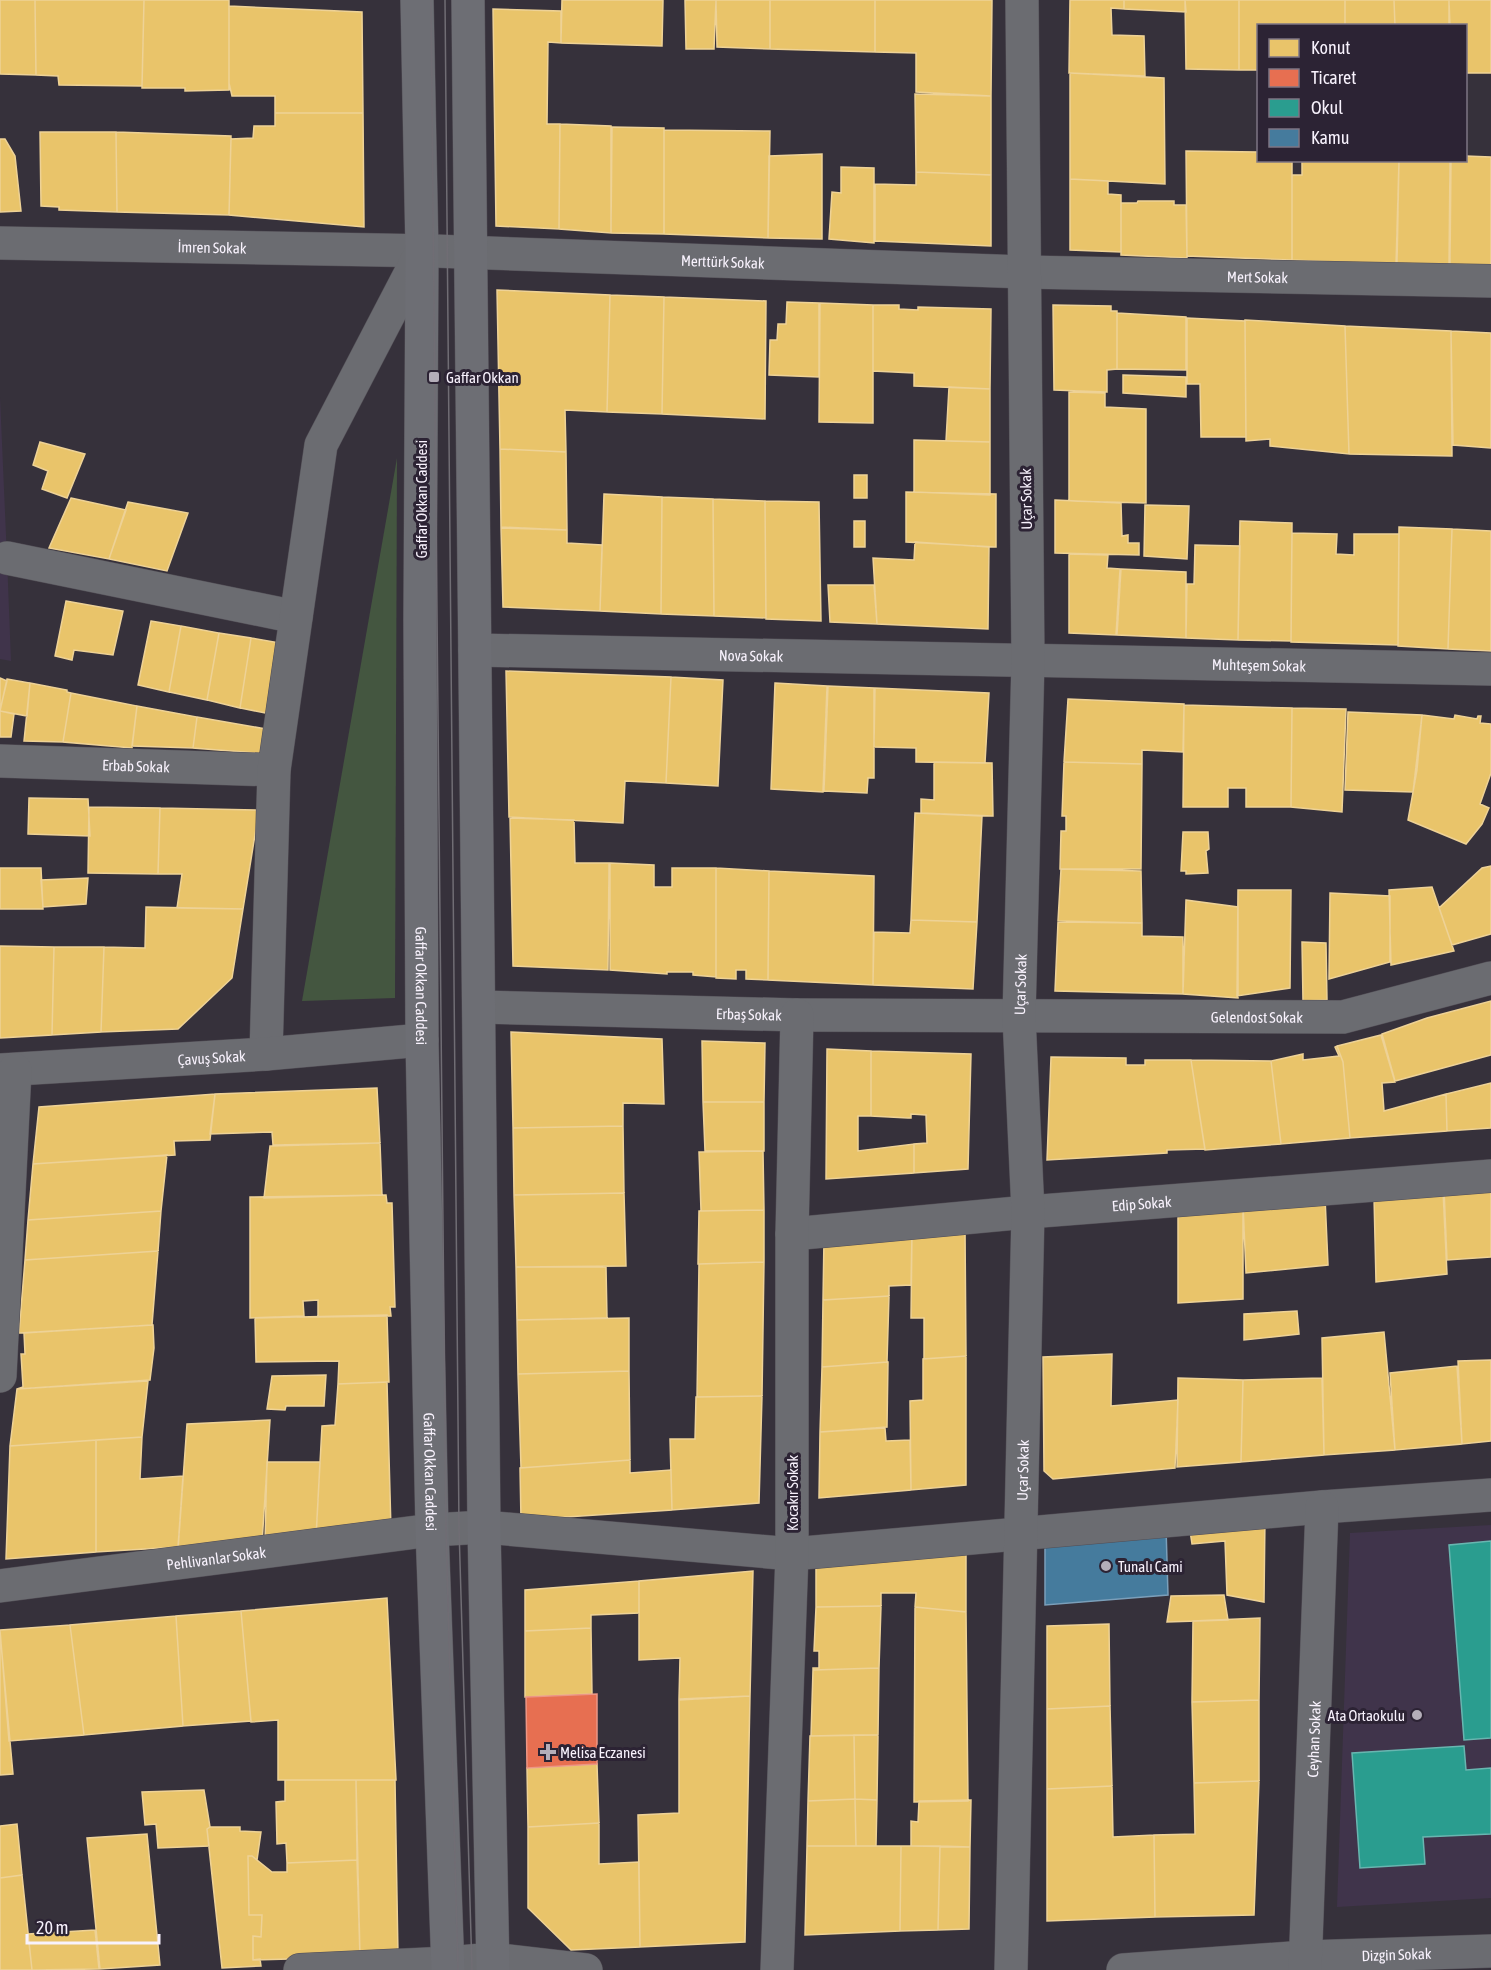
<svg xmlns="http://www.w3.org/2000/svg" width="1491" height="1970" font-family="'Asap Condensed',sans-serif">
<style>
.built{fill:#40344b}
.green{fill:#445640}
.homes{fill:#e9c46a;stroke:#eed296;stroke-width:1.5}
.shops{fill:#e76f51;stroke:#ec9685;stroke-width:1.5}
.schools{fill:#2a9d8f;stroke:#68b6b0;stroke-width:1.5}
.public{fill:#457b9d;stroke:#7b9fba;stroke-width:1.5}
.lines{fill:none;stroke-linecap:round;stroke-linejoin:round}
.minor-casing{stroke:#514d55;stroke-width:34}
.secondary-casing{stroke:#514d55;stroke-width:34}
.minor{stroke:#6b6c71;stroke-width:33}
.secondary{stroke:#6d6e74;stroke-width:33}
.tram{stroke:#706d74;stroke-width:1.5}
.poi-dot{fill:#b4aeb9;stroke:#2c2334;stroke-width:2}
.labels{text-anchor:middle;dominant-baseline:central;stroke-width:6;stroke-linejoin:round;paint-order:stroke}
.street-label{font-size:15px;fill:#f8f2fd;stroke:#2c2334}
.poi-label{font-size:15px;fill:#f8f2fd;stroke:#2c2334;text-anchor:start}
</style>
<rect width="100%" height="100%" fill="#36313b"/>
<path class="built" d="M0,397L7,558L11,661L0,659Z
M1491,1525V1898L1337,1907L1350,1533Z"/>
<path class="green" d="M397,458L395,998L302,1001Z"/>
<path class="homes" d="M0,0H35L36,75L0,74Z
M35,0H144L142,86L59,85L58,76L36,75Z
M144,0H229V90L185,91V88H142Z
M562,0H663L662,46L561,43Z
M685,0H716L714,49H686Z
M716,0H770V49L717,47Z
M770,0H875V52L770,49Z
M875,0H992L991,96L916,92V53L875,52Z
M1070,0H1124V9L1111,8L1112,35L1144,36L1145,76L1069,73Z
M1124,0H1185L1186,12L1124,9Z
M1185,0H1239V70L1186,69Z
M1239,0H1345V26H1258V70H1239Z
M1345,0H1394L1395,26H1345Z
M1394,0H1449V26H1395Z
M1449,0H1491V73H1466V26H1450Z
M229,6L362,12L363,113H275V96H232L229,83Z
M493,9L561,11V43L548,42L547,124H560L559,229L496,226Z
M1070,73L1164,78L1165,184L1070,179Z
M915,94L991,96V175L916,172Z
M275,113H363L364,227L229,215L231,139L253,138L254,126H275Z
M560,124L611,126V233L559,229Z
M612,127L664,128V234L611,233Z
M664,130L770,131L768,238L664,234Z
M40,132H116L117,212L59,210V207L41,206Z
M116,132L231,136L229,215L117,212Z
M0,139H5L15,156L21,211L0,212Z
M1186,151L1258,152V160H1292V260L1187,256Z
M822,154V239L768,238L769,156Z
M1466,156L1491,157V268L1450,267L1451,160H1466Z
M1302,160H1399L1396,265L1292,260V175H1302Z
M1399,160H1450L1449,267L1397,265Z
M841,167L874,168V243L829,239L832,192L841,193Z
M916,172L991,175V246L875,241V184L916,185Z
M1070,179L1108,181V194L1121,195V252L1070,250Z
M1138,201H1174V205H1186L1187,258L1121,255V203H1137Z
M497,290L610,295L607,412L565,410L566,452L500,449Z
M610,295L664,297L662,414L607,412Z
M664,297L766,301L765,419L662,414Z
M787,302L819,303V377L769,375L770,340H777L778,324H786Z
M820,303L873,305V423L819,422Z
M873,305H899V309L918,310V307L991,309L990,389L914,386V373L873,371Z
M1053,305L1111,306V311H1117V369L1107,370V392L1054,390Z
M1117,313L1186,317V370L1117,369Z
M1187,318L1245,321L1246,437H1201L1200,384H1187Z
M1245,320L1345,326L1349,454L1270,446V439L1246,441Z
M1345,326L1451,331L1452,456L1349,454Z
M1451,331L1491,333V448L1453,445Z
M1123,375L1186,377V397L1123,393Z
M949,387L990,389V442L946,441Z
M1069,392L1105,393V407L1146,409V503L1069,501Z
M914,440L990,442V495L914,492Z
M40,442L85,454L67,498L42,489L48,471L33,465Z
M500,449L566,452L567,530L501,527Z
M854,475H867V498H854Z
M906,492L996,494V547L906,542Z
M604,494L662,497L661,614L600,611Z
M662,497L713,499L714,616L661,614Z
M71,498L126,510L109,559L49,548Z
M713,499L765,501L766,618L714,616Z
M1055,500L1121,503L1122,536L1128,535V543H1139V555L1055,553Z
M765,501L819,502L821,621L766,619Z
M128,502L188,513L167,571L109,559Z
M1145,505L1189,506L1187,559L1144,556Z
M854,521H865V547H854Z
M1240,521L1292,523L1291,641L1238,640Z
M1399,527L1452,529L1448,649L1398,646Z
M501,528L567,530V543L602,545L600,611L503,607Z
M1452,529L1491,531V651L1448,649Z
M1292,533L1337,534L1336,554L1354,555V534H1399L1398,645L1291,642Z
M915,542L989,547L988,629L877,624L873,558L914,560Z
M1195,545L1240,546L1238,640L1186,638L1187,584H1194Z
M1069,554L1108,555L1107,568L1120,569L1116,635L1069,633Z
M1121,569L1186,572V638L1117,635Z
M828,585H874L877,624L830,622Z
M66,601L123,611L113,655L74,650L72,660L55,656Z
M151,621L181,626L169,692L138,685Z
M181,626L219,633L207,700L169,692Z
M219,633L251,638L240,708L207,700Z
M251,638L286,644L276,715L240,708Z
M506,671L671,677L666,783L625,781L623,823L509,817Z
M671,677L723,680L718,786L666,783Z
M0,678L7,681L0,710Z
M7,679L30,683L27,716L0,711Z
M30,683L67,690V692L71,693L63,742L24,741Z
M775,683L827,686L823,792L771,789Z
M828,686L874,688V778H868L867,793L824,791Z
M875,688L989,693L985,763L916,762V748L874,747Z
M71,693L137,706L132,748L63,742Z
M1068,699L1184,704L1183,752L1142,750V764L1064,762Z
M1184,705L1292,708L1291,807H1246V788H1228V807H1183Z
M137,706L197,717L193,748L132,746Z
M1292,708L1346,709L1342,812L1291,807Z
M0,711L14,714L11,737H0Z
M1348,712L1422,715L1413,792L1345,790Z
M1422,715L1454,719L1455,715L1477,719L1478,716H1481L1480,723L1491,724V773L1480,804L1489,808L1482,824L1466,844L1408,820L1417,770Z
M197,717L272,730L270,754L193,748Z
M934,762L992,763L993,816L921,813V799L934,800Z
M1064,762L1142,764L1141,869H1060L1061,831H1066V816H1062Z
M29,798L88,799L90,836L28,834Z
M89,807L160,808L158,874L88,873Z
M160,808L259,810L243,909L177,908L182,874H158Z
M915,813L982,816L977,922L911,920Z
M510,818L574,820L575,863H609L608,970L513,966Z
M1183,832H1208L1209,849L1206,851L1208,873L1186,874V871H1181Z
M610,863L654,865V887H672V868H716V977L693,975V972H667V974L610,970Z
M1491,866V934L1452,945L1439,908L1482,868Z
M0,868H41L43,909H0Z
M716,868L769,871L768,980L746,979V970H736V979L716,978Z
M1061,869L1141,871L1142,923L1058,921Z
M769,871L874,876L873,985L768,980Z
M88,878L86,904L43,907L41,880Z
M1432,887L1454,951L1391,965L1389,890Z
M1238,890H1291L1290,988L1237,996Z
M1330,893L1390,896V962L1329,979Z
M1186,900L1238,907V998L1183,994Z
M146,907L243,909L232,978L178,1029L101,1032L104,947L145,948Z
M911,920L977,922L973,989L873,985L874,932L910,933Z
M1058,922L1142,923V936L1183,937V994L1055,991Z
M1302,942L1326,943L1327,1000L1303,1001Z
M0,946L54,947L52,1035L0,1038Z
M54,947H104L101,1032L52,1035Z
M1491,1001V1055L1395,1081L1382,1034L1427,1018Z
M511,1032L662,1039L664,1104L623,1103V1126L513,1128Z
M1381,1035L1395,1082L1382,1083L1384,1111L1446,1094L1447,1131L1350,1138L1343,1062L1337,1046Z
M702,1041L765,1043L764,1102H703Z
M1337,1046L1343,1062L1350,1138L1281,1144L1271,1061L1303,1054V1060L1339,1056L1335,1047Z
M827,1049L871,1051V1116H858V1151L914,1144V1173L826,1179Z
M871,1051L971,1054L968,1169L914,1173V1144L927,1143L926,1115L911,1114V1118H908L871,1116Z
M1051,1057L1126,1058V1065H1145V1060H1191L1205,1149L1167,1150V1153L1047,1160Z
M1191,1060L1271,1061L1281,1144L1205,1150Z
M1491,1083V1128L1447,1131L1446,1094Z
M377,1088L380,1143L273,1145L272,1132L210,1134L215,1094Z
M215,1094L210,1140L174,1141L175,1155L33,1164L39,1107Z
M703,1102H764V1151H705Z
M623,1126L624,1193L514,1195L513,1128Z
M380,1143L382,1195L264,1198L270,1146Z
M763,1151L764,1210L701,1211L699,1152Z
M167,1155L161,1211L28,1220L33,1164Z
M1491,1186V1257L1447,1260L1444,1189Z
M1443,1191L1447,1274L1376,1282L1374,1197Z
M624,1193L626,1266L516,1267L514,1195Z
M386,1195L387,1203H392L395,1307H390L391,1316L318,1317V1300L303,1301L304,1316L250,1318V1197Z
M1325,1197L1328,1265L1246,1273L1243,1204Z
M1243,1206V1299L1178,1303V1212Z
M764,1210V1262L698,1264L699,1211Z
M161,1211L158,1251L25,1260L28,1220Z
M965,1227L966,1356L924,1359V1318H911L912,1231Z
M912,1231L911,1285L889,1286V1296L823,1300L824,1238Z
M158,1251L152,1325L19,1333L25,1260Z
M764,1262L762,1396L697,1397L699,1264Z
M516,1267H606L607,1318L517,1320Z
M889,1296L887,1362L822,1367L823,1300Z
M1297,1311L1299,1334L1244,1340V1314Z
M387,1315L389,1382L338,1384L339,1361L256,1362L255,1318Z
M629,1318V1371L518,1374L517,1320Z
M153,1325L154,1348L150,1380L17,1389L23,1387L21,1354H25L24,1333Z
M1384,1332L1395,1450L1324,1455L1322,1338Z
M1112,1354L1111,1406L1178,1400L1175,1468L1053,1479L1044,1471L1043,1357Z
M966,1356V1485L911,1490L910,1401L923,1400V1359Z
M1491,1360V1441L1462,1444L1458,1361Z
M888,1362L887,1427L820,1432L822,1367Z
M1457,1366L1462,1444L1395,1450L1390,1373Z
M629,1371L630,1460L521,1468L518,1374Z
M326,1375L324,1406H286L285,1410L267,1409L272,1376Z
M1178,1378L1243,1380L1241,1462L1177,1467Z
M1322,1378L1324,1455L1241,1462L1243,1380Z
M148,1381L142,1437L10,1446L17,1389Z
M387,1382L391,1530L316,1538L322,1426L335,1425L338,1384Z
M762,1396L759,1503L672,1510L670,1439H695L696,1397Z
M270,1420L262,1543L178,1550L187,1424Z
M885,1428L886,1441L910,1440L911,1490L819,1498L820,1432Z
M142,1437L140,1479L183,1476L178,1547L96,1552V1440Z
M96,1440V1552L6,1559L10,1446Z
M630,1460V1473L671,1470L672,1510L521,1520L520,1468Z
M267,1462H320L316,1537L265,1542Z
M1265,1517L1264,1602L1227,1595L1225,1541L1192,1544L1189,1524Z
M966,1552V1612L915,1607L916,1593H881V1606L816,1607V1565Z
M753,1571L750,1696L679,1699L680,1658L639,1660V1581Z
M639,1581V1613L591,1615V1628L525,1631V1590Z
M1224,1595L1228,1620L1167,1622L1171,1596Z
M387,1598L396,1780H278V1720L251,1722L241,1611Z
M881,1606L879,1668L813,1670V1668H819V1651H814L816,1607Z
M915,1607L966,1612L968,1801L914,1802Z
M241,1611L251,1721L183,1726L176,1616Z
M176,1616L183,1726L84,1735L70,1625Z
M1260,1618L1259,1700L1192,1702L1193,1621Z
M1109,1624L1110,1706L1047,1709V1626Z
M70,1625L84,1735L9,1741L0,1630Z
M591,1628L592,1694L525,1697V1631Z
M0,1632L13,1774L0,1775Z
M879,1668L878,1735L811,1736L813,1670Z
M750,1696L745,1942L640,1947L638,1815L679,1813V1700Z
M1259,1700V1781L1194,1783L1192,1702Z
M1110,1706L1112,1786L1047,1789V1709Z
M854,1735H878L877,1800L855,1799Z
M854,1735L855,1799L808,1801L810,1736Z
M597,1764L599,1823L528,1827L527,1768Z
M285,1780H356L357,1860L287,1863L286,1843L277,1844L276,1802L285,1801Z
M356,1780H395L398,1955L360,1957Z
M1259,1781L1254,1915L1155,1917L1154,1835L1195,1834L1194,1783Z
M1112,1786L1113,1837L1154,1835L1155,1917L1047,1921V1789Z
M204,1790L210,1827L207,1829L209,1846L158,1848L156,1824L145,1825L142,1792Z
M855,1799L856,1846H807L808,1801Z
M855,1799L877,1800L876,1846H856Z
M971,1800L970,1847L911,1846V1821L918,1822L919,1801Z
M599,1823V1864L639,1862L640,1947L571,1950L528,1908V1827Z
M17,1824L22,1875L0,1878V1826Z
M210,1827H240V1831L261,1832L257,1860L252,1856H248L249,1915H262L261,1937L253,1936V1960L260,1959L261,1966L222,1968L207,1829Z
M147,1834L160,1965L100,1969L87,1838Z
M807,1846H901L900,1931L805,1935Z
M901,1846H940L938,1930L900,1931Z
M940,1846L970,1847L969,1929L938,1930Z
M248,1856H252L272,1872H287V1863L357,1860L360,1957L253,1960V1936L261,1937L262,1915H249Z
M22,1875L32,1970H0V1878Z
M95,1930L99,1969L32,1970L28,1934Z"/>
<path class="shops" d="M597,1694V1764L527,1768L526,1697Z"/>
<path class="schools" d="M1491,1541V1738L1464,1740L1449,1545Z
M1464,1746L1466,1770L1491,1768V1834L1423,1837L1425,1864L1360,1868L1352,1753Z"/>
<path class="public" d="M1166,1527L1168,1595L1045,1605V1537Z"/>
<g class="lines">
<g class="minor-casing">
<g id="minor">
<path id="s1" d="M0,243L434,251L1024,272L1491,281"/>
<path d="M7,558L296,617"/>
<path id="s2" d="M475,650L1491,669"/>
<path id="s3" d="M0,761L274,770"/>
<path id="s4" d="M479,1007L797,1015L1343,1017L1491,978"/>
<path d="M266,1054L274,770L321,445L422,251"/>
<path id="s5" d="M0,1070L266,1054L422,1040"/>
<path id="s6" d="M792,1234L1028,1212L1491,1176"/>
<path d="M0,1376L15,1070"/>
<path id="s7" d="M0,1586L432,1530L484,1527L792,1554L1322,1507L1491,1495"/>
<path d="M300,1970L448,1963L493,1959L586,1970"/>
<path d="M777,1970L792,1554V1234L797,1015"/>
<path id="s8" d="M1011,1970L1028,1212L1019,1017L1028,660L1022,0"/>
<path id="s9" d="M1123,1970L1305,1957L1491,1951"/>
<path id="s10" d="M1305,1970L1322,1507"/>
</g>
</g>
<g class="secondary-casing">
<g id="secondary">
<path id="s11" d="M417,0L422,251L420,620L422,1040L432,1530L448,1970"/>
<path d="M468,0L484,1527L493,1970"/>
</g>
</g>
<use href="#minor" class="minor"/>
<use href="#secondary" class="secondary"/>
<path class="tram" d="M431,0L446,1530L458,1970
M445,0L459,1528L472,1970"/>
</g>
<g class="poi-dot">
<rect x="428" y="371" width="12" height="12" rx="3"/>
<circle cx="1106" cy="1566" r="6"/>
<circle cx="1417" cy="1715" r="6"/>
<path d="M545 1743h6v6h6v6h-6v6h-6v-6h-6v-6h6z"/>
</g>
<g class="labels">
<g class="street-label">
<text stroke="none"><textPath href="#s1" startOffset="212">İmren Sokak</textPath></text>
<text stroke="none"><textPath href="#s1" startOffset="723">Merttürk Sokak</textPath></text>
<text stroke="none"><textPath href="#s1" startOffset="1258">Mert Sokak</textPath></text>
<text transform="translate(421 499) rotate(-90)">Gaffar Okkan Caddesi</text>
<text transform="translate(1026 499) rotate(-91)">Uçar Sokak</text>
<text stroke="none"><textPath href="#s2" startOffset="276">Nova Sokak</textPath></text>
<text stroke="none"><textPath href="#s2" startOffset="784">Muhteşem Sokak</textPath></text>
<text stroke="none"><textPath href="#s3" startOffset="136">Erbab Sokak</textPath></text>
<text stroke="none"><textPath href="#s11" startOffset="986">Gaffar Okkan Caddesi</textPath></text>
<text stroke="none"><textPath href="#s8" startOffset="986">Uçar Sokak</textPath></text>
<text stroke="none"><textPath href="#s4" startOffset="270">Erbaş Sokak</textPath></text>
<text stroke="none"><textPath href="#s4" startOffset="778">Gelendost Sokak</textPath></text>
<text stroke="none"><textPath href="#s5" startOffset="212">Çavuş Sokak</textPath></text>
<text stroke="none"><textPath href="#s6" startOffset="351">Edip Sokak</textPath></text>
<text stroke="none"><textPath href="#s11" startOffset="1472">Gaffar Okkan Caddesi</textPath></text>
<text stroke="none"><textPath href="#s8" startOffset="500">Uçar Sokak</textPath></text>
<text transform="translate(792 1493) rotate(-90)">Kocakır Sokak</text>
<text stroke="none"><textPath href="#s7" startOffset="218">Pehlivanlar Sokak</textPath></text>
<text stroke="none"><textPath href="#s10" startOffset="231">Ceyhan Sokak</textPath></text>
<text stroke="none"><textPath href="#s9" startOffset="274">Dizgin Sokak</textPath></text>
</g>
<g class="poi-label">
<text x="446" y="377">Gaffar Okkan</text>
<text x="1118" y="1566">Tunalı Cami</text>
<text x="1405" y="1715" text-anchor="end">Ata Ortaokulu</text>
<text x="560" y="1752">Melisa Eczanesi</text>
</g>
</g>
<rect x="1257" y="24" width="210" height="138" fill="#2c2334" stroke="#7e7684" stroke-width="1.5"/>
<rect x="1269" y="39" width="30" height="18" fill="#e9c46a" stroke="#7e7684" stroke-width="1.5"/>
<text x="1311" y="54" font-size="18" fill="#f8f2fd">Konut</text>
<rect x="1269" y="69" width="30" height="18" fill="#e76f51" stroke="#7e7684" stroke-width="1.5"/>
<text x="1311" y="84" font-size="18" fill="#f8f2fd">Ticaret</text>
<rect x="1269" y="99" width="30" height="18" fill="#2a9d8f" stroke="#7e7684" stroke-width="1.5"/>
<text x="1311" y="114" font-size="18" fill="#f8f2fd">Okul</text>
<rect x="1269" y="129" width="30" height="18" fill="#457b9d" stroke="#7e7684" stroke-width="1.5"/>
<text x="1311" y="144" font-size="18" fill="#f8f2fd">Kamu</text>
<path d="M27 1934v9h132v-9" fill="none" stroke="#f8f2fd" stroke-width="3"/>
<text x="36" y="1934" font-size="18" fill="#f8f2fd" stroke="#2c2334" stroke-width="4.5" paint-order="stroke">20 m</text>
</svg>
